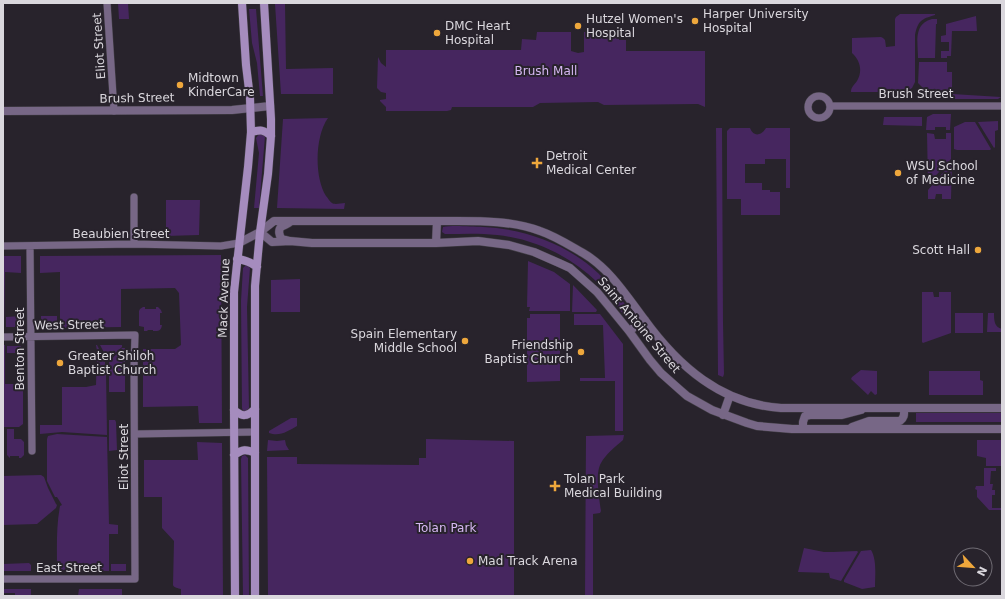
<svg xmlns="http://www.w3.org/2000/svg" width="1005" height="599" font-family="'DejaVu Sans',sans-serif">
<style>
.green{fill:#46265f}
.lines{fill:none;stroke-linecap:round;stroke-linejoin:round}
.minor-casing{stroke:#444048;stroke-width:8}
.tertiary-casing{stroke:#444048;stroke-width:9}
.secondary-casing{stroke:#444048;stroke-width:9}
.minor{stroke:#776786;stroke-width:7}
.tertiary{stroke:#776786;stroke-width:8}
.secondary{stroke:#a58cbe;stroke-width:8}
.poi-dot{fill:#eea73c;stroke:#28232c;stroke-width:1.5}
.labels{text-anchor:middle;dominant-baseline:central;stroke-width:4;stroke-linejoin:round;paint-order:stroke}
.poi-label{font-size:12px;fill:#dad7dd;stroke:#28232c;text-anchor:start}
.street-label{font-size:12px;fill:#dad7dd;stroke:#28232c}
.park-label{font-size:12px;fill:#d5b7f2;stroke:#28232c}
</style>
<rect width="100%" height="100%" fill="#28232c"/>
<path class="green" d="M118,3H128L129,19H119Z
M275,4H285L286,69L333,68V94H281Z
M249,9H256L263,96H260L257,63L252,43Z
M900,14H935V15C921,19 918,21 915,35V82L912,88L905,92H851C851,87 854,85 857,81C863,71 860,60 852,53V38L881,37L883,38L885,40L886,47L895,46V19L896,17Z
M976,16L977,31H952L951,56H947V58H941V51H949V42H941V36L946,35V24Z
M932,19H937V24H936L935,58H918C918,43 913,24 932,19Z
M537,32H571V51L578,53L584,52V32H619V40H626V51H705V107L698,104L604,105L598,102L540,103L533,107H452L451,110L447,111H386V107L380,101V100L386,99V93L381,92L377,88L378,57L381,63L386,67V50H521L522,39L536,40Z
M919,62H947V72H952V94L1001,97L998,99H936V93L927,92L918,83Z
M933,114H951L950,130H946V127H935V130H926L927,117Z
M884,117H922V126L883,125Z
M328,118C315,136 314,177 326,196C328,198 330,202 332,203C335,205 341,203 345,203L344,209L277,208L283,119Z
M998,121V130L995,131V147L994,148L978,122Z
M965,122H975L991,149L990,150H957L954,149V127Z
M716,128H722L723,322L724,374L723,377L718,375V373Z
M730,128H750C754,138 762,135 766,128H790V188H786V159H765V164H745V183H762V190H770V192H780V215H741V199H727V131Z
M260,133L265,136L259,208H254L259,153L256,138Z
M927,133L934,134L935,139H946V133H951V159L928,184Z
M952,162L951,199H942V194H936L935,199H928V190Z
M166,200H200L199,235L166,236Z
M443,227C454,225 472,227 483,227C525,229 567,244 598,273C611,286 621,299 632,313L626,318C617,306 608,292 597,282C570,256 535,239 497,235C479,233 462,234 445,234L442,232Z
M221,255L222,423H199L198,406L143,407V349H175L181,345L179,293L175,288L121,289V327L60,328V272L40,273V256Z
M3,256H21V273L5,272L4,327Z
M528,261L554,272L570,284V311H529L530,307H527Z
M246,265L248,266L250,268L247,307L249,408L246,411H243L242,408L241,301L243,268Z
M300,279V312H271V280Z
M573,285L597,310L596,312H572Z
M922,292H933L934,297H939V292H951V333L923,343L922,342Z
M143,307H145V309H156V307H158L161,310L162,313H160V325H162C161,331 159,331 153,331V330H148L147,331H144V327L139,326V311L140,309Z
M955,313H983V333H955Z
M988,313H994C994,320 994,327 1002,329V332H987Z
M530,314H560V381L527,382V318H530Z
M574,314H600L623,344V431H615V381H580V378H605L603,325H574Z
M21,316L22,326L21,327H6V317Z
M41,316H57V327H41Z
M3,345H5V384H23V424L19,427H3Z
M96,345H97L105,361V372H106L107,435L62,432L40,434V425H62V387H86L96,385L97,351Z
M100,345H122V347L108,360Z
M7,346H21V352H20L19,353H7Z
M122,348H125V392H109V362Z
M861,370L877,371V394L875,395L871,391L868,395L851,379L852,377Z
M929,371H980V380L983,381V395H929Z
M916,413H1002V422H916Z
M291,418H297V426C288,431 280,437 269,433V431Z
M109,420H115L116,422L117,450L109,451Z
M7,429H14V439H21L24,442V455L21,458H19V456H10V458L7,455Z
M57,434L107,437L109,524L118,525V534H109V571L57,570C57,549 56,527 60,506L62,505L57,497H55L47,481V439L48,436Z
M624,435L623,440C616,446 605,455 601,463C595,473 599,499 601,511L600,513L593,514V596H585L586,436Z
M426,439L514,441V596H268L267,457H297V464L419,465V458H426Z
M268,440L277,441L285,440L286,445L289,450L267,451Z
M977,440H1002V466H986V458L977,456Z
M197,442L222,443L223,596H181V589C178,588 174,588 173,585L174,541L162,528V497H144V460H198Z
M245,455L248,458L249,596H243L241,459L242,456Z
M984,468H996V471H991L990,484H993L992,490H995V495H992V508H1002V510H989L977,497V490L975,489L976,486H984Z
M41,475L44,477L48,488L56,504L57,505L56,508L37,524L3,525V476Z
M804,548L824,552H833L857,551L858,552L841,581L830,578L829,573L798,572Z
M871,550C877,560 875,575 875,587L862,589L844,582V580L861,551Z
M29,563L31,565V571H3V564Z
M111,564H126V571H111Z
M3,589H31V596H15V593H3Z
M79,589H122V596H78Z"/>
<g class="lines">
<g class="minor-casing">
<path id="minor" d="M107,3L114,111
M808 107a11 11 0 1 1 22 0a11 11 0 1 1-22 0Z
M830,106H1002
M134,244V197
M3,246L134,244L221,246L239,243
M30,246L32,451
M3,337L135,335L134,367L135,579H3
M135,434L255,432"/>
</g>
<g class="tertiary-casing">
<path id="tertiary" d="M3,111L232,110L270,106
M260,232L272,242L290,241L312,243H436L478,241L509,245L534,252L559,263L570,268L597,292L607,304L629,331L650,360L661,373L679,389L687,396L712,410L747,423L757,426L792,429H1002
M289,241C287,240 284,240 282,239C279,236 278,230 281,227C284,225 288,224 290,222
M239,243L260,232L274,221C284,221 294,221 304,221C330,221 355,221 380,221C402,221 425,221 447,221C478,221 510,220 540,231C555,236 569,245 583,253C609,268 626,295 644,319C678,366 721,404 781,408H1002
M436,243L437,221
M629,331L645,320
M723,415L730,395
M852,427L869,421H900C905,417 904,414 904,408
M803,429V422L805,416L810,415H842L861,410"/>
</g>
<g class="secondary-casing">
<path id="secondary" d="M251,132C260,130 263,129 271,136
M237,259C246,260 251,262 257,267
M234,410C242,417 247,417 255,409
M234,455C243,449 246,449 255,453
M235,596L234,410V292L237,264L248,167L251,132L250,98L246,65L242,3
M255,596V286L260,232L268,174L271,136V119L264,3"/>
</g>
<use href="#minor" class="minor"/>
<use href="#tertiary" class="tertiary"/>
<use href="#secondary" class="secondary"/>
</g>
<g class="poi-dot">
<circle cx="695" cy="21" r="4"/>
<circle cx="578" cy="26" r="4"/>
<circle cx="437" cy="33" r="4"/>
<circle cx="180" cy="85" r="4"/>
<path d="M535 157h4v4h4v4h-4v4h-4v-4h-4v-4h4z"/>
<circle cx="898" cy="173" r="4"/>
<circle cx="978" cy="250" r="4"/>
<circle cx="465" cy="341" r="4"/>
<circle cx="581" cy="352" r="4"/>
<circle cx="60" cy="363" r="4"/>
<path d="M553 480h4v4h4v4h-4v4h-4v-4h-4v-4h4z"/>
<circle cx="470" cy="561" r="4"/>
</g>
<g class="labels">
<g class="poi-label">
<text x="703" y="14">Harper University<tspan x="703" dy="14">Hospital</tspan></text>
<text x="586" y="19">Hutzel Women's<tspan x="586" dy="14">Hospital</tspan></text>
<text x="445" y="26">DMC Heart<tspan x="445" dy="14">Hospital</tspan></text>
<text x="188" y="78">Midtown<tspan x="188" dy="14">KinderCare</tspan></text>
<text x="546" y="156">Detroit<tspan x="546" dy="14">Medical Center</tspan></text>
<text x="906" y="166">WSU School<tspan x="906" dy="14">of Medicine</tspan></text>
<text x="970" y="250" text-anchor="end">Scott Hall</text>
<text x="457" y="334" text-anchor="end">Spain Elementary<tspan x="457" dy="14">Middle School</tspan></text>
<text x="573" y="345" text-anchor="end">Friendship<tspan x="573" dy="14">Baptist Church</tspan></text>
<text x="68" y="356">Greater Shiloh<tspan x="68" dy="14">Baptist Church</tspan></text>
<text x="564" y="479">Tolan Park<tspan x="564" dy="14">Medical Building</tspan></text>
<text x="478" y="561">Mad Track Arena</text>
</g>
<g class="street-label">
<text transform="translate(99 46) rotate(-94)">Eliot Street</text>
<text x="916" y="94">Brush Street</text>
<text transform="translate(137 98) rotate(-1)">Brush Street</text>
<text x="121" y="234">Beaubien Street</text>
<text transform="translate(224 298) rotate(-88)">Mack Avenue</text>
<text transform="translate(69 325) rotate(-1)">West Street</text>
<text transform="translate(639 325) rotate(50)">Saint Antoine Street</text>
<text transform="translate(20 349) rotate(-90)">Benton Street</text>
<text transform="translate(124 457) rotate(-90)">Eliot Street</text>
<text x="69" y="568">East Street</text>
</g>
<g class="park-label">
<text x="546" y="71">Brush Mall</text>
<text x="446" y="528">Tolan Park</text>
</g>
</g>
<rect width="1005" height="599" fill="none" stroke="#dad7dd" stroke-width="8"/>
<g transform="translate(973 567) rotate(116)"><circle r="19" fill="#28232c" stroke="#6f6b73"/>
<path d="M0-3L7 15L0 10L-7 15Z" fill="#eea73c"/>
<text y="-6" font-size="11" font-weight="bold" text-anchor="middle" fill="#dad7dd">N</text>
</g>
</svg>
